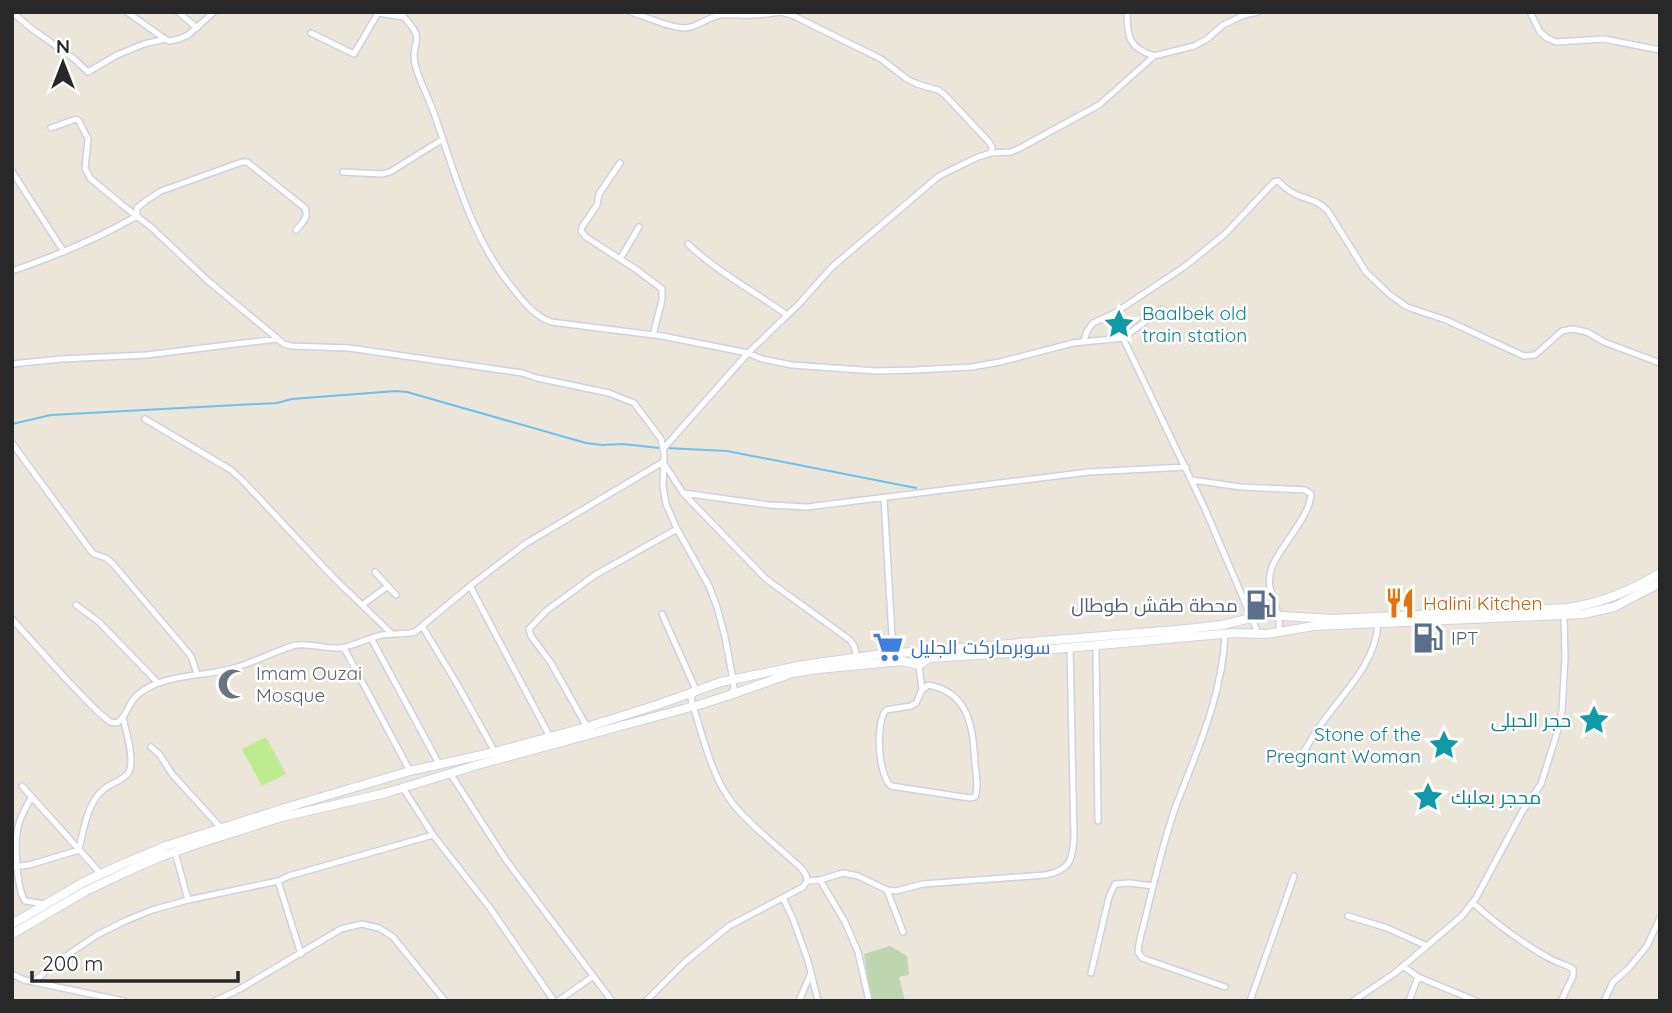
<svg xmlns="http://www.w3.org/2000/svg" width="1672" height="1013" font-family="Quicksand,Cairo,sans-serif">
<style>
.cemetery{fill:#bfd5b0}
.pitch{fill:#bdeb90}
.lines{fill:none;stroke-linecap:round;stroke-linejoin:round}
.stream{stroke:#6ac1ef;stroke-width:2}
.minor-casing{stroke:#cfd1e2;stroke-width:8}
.secondary-casing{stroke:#cfd1e2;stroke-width:10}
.minor{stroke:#fff;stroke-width:5}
.secondary{stroke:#fff;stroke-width:8}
.labels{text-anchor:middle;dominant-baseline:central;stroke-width:5;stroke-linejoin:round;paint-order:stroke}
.culture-label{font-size:19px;fill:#0d838f;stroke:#fff;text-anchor:start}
.food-label{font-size:19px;fill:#c56008;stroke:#fff;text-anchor:start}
.service-label{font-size:19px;fill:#4e5e75;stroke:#fff;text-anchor:end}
.shop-label{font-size:19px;fill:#366cbe;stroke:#fff;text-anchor:start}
.worship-label{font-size:19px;fill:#5b616d;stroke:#fff;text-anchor:start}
</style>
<rect width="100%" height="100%" fill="#ebe5da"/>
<path class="cemetery" d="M890,946L907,956L909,975L899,977L905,1001H871L864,954Z"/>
<path class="pitch" d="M266,737L286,774L262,786L242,749Z"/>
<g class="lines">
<path class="stream" d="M12,424L51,415L277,403L292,399L396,391L407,392L586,443L602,445L623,444L659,448
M665,448L727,451L916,488"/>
<g class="minor-casing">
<path id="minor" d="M12,12L32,29L73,58L88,72L117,55L144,44L165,39L169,41L179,39L188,35L214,12
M127,12L165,39
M178,12L197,28
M400,12C405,19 413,26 416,34C418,41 414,48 414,55C414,60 415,66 417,71C422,86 430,101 435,116C456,177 472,240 515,291C525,304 535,316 551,322L662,336L748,353L762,359L792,365L876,371L915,370L972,367L1000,362L1073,343L1123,338L1162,309
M631,12C648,17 666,27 684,28C698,28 705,18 720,15C731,14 742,16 753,15C763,15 772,13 781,12
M781,12L792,15L881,59L907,79L917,84L938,90L944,94L989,142L992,147L991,153
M1127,12C1127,37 1129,48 1154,56
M1530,12L1540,32L1547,38L1556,42L1604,39L1660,50
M311,33L354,54L378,13L403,17
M51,128L76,119L79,121L88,139L85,168L90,178L121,204L152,228L207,280L284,344L291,346L349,348L522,373L537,378L609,393L634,403L661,439L664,454L663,487L666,504L677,529L709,586L717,607L725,637L733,680L734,688L730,695
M620,163L599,194L597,205L582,227L581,231L586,237L637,270L662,289V300L653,335
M343,172L382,174L390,172L443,139
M13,173L64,252
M137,216V208L147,200L161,191L242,162H247L305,208C309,218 302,223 296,230
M688,244C717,272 754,291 787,315
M620,259L639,227
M12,271C56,256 97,239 137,216
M1123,338L1205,509L1258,633
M1084,341L1087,331L1093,323L1113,314L1184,267L1225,234L1274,182L1278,181C1283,186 1290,192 1297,195C1311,201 1316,199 1328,211L1366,272L1389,294L1407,307L1446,320L1524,356L1535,355L1562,331L1573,329L1587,332L1604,342L1660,363
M12,364L61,359L146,355L277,339
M145,419L231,470L244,482L333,577L392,634
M12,443L91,551L94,554L106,558L113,564L191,656L197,674
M663,449L748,353L799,304L832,267L939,176L978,157L991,153L1011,152L1020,148L1099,105L1154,56L1194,46L1207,39L1223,25L1244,15L1258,12
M1192,480L1241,487L1305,490L1311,494C1310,517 1280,546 1272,567C1262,592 1285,613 1278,632
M683,493L769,505L807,507L1089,472L1186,467
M884,499L893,653
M375,572L396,595
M470,586L550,737
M76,605L99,622L158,683
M362,605L388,586
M662,614L696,690
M12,619L66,679L97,711L110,722L117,723C130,714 126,701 144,690C172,673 204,677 234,668C255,662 275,651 296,645C311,643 325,649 340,648C354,646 368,638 382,635C393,633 404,635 415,632L470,586L525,544L663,462L683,493L766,579L850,640L854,646L857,657
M422,626L456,682L495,752
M1225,634C1223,692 1198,749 1177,803C1164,838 1156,875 1147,911C1144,925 1139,938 1138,952L1142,958L1225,987
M371,638L439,764
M1096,645L1098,821
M344,648L410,771
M919,665L922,690L916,703L911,706L886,710C875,723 878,775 891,786L970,798L975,797C979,787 976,774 975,764C973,729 970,692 928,685L922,690
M587,727L551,663L531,636L529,629L546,611L595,575L677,529
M151,747L160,755L172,774L221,828
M1302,755C1308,744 1315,733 1322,723C1344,692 1375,664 1378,624
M450,773L506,860L612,1001
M22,786L101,874
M403,788L433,835L490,908L554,1001
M31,798C27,805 22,814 19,823C14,840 16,887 25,901L46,904
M79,850C83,832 87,803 103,790C110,783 124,781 129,772C135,760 126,731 123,718
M175,852L188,900
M12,867L29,865L79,850
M820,880L845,922L858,952L869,1001
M278,881L301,954
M807,881L820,880L843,873L858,876L887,890L896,891L923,884L1045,875C1071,870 1073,859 1074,836L1070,647
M887,890L903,932
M783,898L793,919L808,961L818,1001
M1473,903C1495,923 1521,942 1547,957C1555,962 1565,964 1573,969V976L1561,1001
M1348,916L1387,928L1427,946
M1403,966L1418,977L1476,1001
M1091,973L1109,897L1115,884L1130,883L1153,886
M12,974L24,980L124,1001
M33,982L60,960L97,935L125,921L152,910L188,900L278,881L289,876L433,835
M215,1001L238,990L341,929L362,924L379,928L393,937L445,1001
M558,1001L592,977
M646,1001L685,962L729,926L803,887L807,881L806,875L802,869C780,848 744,821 728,797C710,770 703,736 693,706L691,699L694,691
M799,1001L811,973
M1250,1001L1294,876
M1353,1001L1395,973L1462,916L1476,898L1522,812L1541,784L1557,733L1562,711L1565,658L1564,616
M1409,1001L1418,977
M1604,1001L1613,982L1628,969L1647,946L1660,918"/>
</g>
<g class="secondary-casing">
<path id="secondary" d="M12,924L84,882L125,863L166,846L285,808L410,771L495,752L587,727L657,705L721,682L803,665L876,655L1188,629L1222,625L1264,615L1333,619L1568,608C1602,603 1631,591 1660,573
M12,934L86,891L128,871L160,857L200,843L282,817L386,793L477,765L702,704L730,695L792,673L818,669L902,661L919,665L929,658L1009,653L1233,633L1267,634L1314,626L1583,614L1614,607L1660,583"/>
</g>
<use href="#minor" class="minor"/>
<use href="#secondary" class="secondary"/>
</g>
<defs>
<g id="sight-bare" transform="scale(2.415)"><path d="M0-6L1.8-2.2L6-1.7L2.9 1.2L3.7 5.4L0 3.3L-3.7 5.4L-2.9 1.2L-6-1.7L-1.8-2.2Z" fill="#0f9aa8" stroke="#fff" stroke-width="2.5" paint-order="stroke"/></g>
<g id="restaurant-bare" transform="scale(2.415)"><path d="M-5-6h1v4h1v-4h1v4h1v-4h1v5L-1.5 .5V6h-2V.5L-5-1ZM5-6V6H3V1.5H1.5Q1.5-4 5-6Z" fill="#e8710a" stroke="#fff" stroke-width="2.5" paint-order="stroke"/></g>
<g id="fuel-bare" transform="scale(2.415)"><path d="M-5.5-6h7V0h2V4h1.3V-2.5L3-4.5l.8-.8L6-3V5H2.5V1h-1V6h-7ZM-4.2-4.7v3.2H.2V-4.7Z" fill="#5c6f8a" stroke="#fff" stroke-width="2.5" paint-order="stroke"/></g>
<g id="supermarket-bare" transform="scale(2.415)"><path d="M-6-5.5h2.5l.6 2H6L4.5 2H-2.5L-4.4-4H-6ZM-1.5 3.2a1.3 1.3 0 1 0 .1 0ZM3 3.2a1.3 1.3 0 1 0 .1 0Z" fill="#3f7fe0" stroke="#fff" stroke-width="2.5" paint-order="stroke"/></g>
<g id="mosque-bare" transform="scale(2.415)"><path d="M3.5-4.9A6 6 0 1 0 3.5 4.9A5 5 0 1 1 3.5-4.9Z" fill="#6b7280" stroke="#fff" stroke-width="2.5" paint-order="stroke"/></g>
</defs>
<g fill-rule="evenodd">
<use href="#sight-bare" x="1119" y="324"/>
<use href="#restaurant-bare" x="1400" y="603"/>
<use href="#fuel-bare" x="1261" y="605"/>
<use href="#fuel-bare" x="1428" y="638"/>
<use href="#supermarket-bare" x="888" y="647"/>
<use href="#mosque-bare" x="233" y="684"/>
<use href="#sight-bare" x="1594" y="720"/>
<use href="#sight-bare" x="1444" y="745"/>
<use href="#sight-bare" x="1428" y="797"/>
</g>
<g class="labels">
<g class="culture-label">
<text x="1142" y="313">Baalbek old<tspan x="1142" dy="22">train station</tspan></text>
<text x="1571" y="720" text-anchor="end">حجر الحبلى</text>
<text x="1421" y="734" text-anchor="end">Stone of the<tspan x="1421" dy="22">Pregnant Woman</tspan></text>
<text x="1451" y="797">محجر بعلبك</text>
</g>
<g class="food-label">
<text x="1423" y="603">Halini Kitchen</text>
</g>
<g class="service-label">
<text x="1238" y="605">محطة طقش طوطال</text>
<text x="1451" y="638" text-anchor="start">IPT</text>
</g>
<g class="shop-label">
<text x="911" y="647">سوبرماركت الجليل</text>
</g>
<g class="worship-label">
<text x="256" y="673">Imam Ouzai<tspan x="256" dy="22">Mosque</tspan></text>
</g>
</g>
<rect width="1672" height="1013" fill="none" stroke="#282828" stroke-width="28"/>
<g transform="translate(63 63)" stroke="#ffffff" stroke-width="5" paint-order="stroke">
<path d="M0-5L12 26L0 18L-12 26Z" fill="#282828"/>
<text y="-10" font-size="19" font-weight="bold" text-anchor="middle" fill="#282828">N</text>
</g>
<path d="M32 971v10h206v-10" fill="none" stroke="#282828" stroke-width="3.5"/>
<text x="42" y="971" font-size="21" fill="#282828" stroke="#ffffff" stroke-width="5" paint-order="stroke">200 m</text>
</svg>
